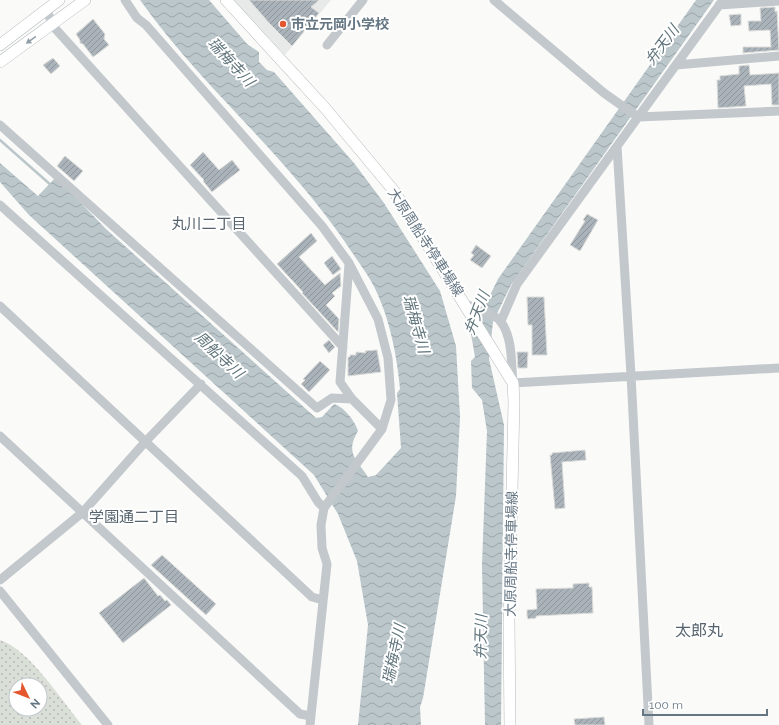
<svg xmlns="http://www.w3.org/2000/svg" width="779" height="725" font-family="Raleway,'Noto Sans JP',sans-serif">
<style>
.built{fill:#e8e9e9}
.grass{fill:url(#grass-dots);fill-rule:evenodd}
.water{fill:url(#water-waves)}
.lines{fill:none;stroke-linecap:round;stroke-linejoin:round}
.stream{stroke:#bbc7cb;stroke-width:2.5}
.building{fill:url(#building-hatch);stroke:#dcdcda}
.major-casing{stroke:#b5babe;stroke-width:12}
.minor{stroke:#c3c8cc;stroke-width:9}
.major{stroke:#fff;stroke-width:11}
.oneway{fill:#939fa8}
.poi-dot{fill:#e4572e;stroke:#fff;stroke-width:1.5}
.labels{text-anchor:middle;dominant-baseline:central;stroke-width:4;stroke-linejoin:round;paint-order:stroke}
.poi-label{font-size:14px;font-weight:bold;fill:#657683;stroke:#fff;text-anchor:start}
.street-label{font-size:14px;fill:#657683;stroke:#fff}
.water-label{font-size:15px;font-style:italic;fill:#60757c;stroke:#fff}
.neighbourhood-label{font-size:15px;fill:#57646e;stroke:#fff}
.quarter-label{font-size:16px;fill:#57646e;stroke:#fff}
</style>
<defs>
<pattern id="grass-dots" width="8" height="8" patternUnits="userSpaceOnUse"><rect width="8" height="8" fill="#dadfd7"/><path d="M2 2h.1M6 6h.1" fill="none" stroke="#b4b9b4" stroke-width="1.8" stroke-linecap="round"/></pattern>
<pattern id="water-waves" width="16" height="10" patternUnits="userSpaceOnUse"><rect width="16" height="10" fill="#bbc7cb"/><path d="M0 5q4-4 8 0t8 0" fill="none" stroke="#9ca6aa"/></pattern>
<pattern id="building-hatch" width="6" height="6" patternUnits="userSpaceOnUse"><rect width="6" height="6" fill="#aab3b9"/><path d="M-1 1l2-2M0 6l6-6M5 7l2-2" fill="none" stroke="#8e969c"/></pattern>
</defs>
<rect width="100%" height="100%" fill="#fafaf8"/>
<path class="built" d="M234,0H331L285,55Z"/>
<path class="grass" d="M0,640C29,649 62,701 82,725H0ZM16,685H40V709H16Z"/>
<path class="water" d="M140,0H209L248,45L259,52V62L267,70L274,72L354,163L384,203L440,291L456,346L460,417L456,496L423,698L420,707L421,725H358L368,625L357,561L338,514L314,475L29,215L0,182V163L38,196L56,177L106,229L316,418L322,417L334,404C344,407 355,421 358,431C345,453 356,459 368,477L376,475L401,448L397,393L400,389C397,357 391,325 378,295C370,276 356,259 345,242C285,154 201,86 140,0Z
M696,0H714L511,285L493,322L489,359L504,425L501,725H485L482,565L487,431L482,400L472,388L471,361L475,357L471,334L498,279Z"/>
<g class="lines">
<path class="stream" d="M0,140L52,186"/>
</g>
<path class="building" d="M249,0H319L311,7L319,13L292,46L270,24Z
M775,7V12L777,11L779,50L743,53V47H771L770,30L749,31L748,21H761L760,8Z
M741,14V25L731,26L729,15Z
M93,19L105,34L104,39L109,45L93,57L83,44L80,43V40L76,34Z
M53,58L60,66L51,74L43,65Z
M749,65L750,75L779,73V105H772L771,84L744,86L746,106L718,108L717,80H720V76L739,74V66Z
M203,152L219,170L232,160L240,170L212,192L203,181L204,180L190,165Z
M65,156L83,171L74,181L57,166Z
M587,214L598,220L580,251L570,245L585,221L583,220Z
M311,233L317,241L299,257L325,285L340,273L341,286L332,293L335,296L326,305L339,319L338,332L302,293L303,292L277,264Z
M476,245L491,256L482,268L470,260L474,255L471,253Z
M332,256L341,269L333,275L324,263Z
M527,297H544L547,355H532V325H528Z
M329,340L335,347L329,353L323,345Z
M377,350L381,372L348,376V357H350V355H356V352L366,353L365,351Z
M517,352H528L527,368H518Z
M320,361L330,370L309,392L301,384L305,380L303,379Z
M585,450L586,460L562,462L565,508L555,509L550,455H552V453Z
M162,555L216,604L206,615L151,565Z
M144,578L158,596L160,595L165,601L167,600L171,605L123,643L99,613Z
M589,583V587H592L593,613L536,616V618L528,619L527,616V610L537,609L536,589L573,588V584Z
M604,717L605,725H575L574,719Z"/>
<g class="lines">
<g class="major-casing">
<path id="major" d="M226,0L325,108L394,191L513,383L514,402L509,622L510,725
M0,45L59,0
M0,62L85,0"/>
</g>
<path class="minor" d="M125,0L137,18L146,25L322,226L349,263L378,319L388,358L391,400L382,429L324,508L321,525L322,548L327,564L310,725
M494,0L604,93L638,117L779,111
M719,5L779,1
M47,9L52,25L343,347
M327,45L363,0
M676,65L779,56
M0,125L317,408L332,398L352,399
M617,146L631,375L649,725
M0,205L302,476L318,502L324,508
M349,264L340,382L352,399L382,429
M465,304C474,307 496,314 501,322C513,338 511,364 513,383L779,368
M0,306L312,597L323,600
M501,321L517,284L723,0
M0,436L300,714L311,716
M0,580L83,512L146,441L201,384
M0,591L108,725"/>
<use href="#major" class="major"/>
</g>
<defs><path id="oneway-solid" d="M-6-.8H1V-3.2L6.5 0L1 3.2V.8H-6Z"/></defs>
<use class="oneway" href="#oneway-solid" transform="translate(31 40) rotate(144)"/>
<circle class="poi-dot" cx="283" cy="24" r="4"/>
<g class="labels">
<g class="poi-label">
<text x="291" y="24">市立元岡小学校</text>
</g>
<g class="street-label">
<text transform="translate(426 242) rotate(57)">大原周船寺停車場線</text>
<text transform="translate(511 554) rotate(-89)">大原周船寺停車場線</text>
</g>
<g class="water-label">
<text transform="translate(662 45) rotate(-53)">弁天川</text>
<text transform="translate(231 62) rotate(47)">瑞梅寺川</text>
<text transform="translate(477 313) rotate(-69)">弁天川</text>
<text transform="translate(416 324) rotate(74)">瑞梅寺川</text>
<text transform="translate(219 355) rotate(43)">周船寺川</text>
<text transform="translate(481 637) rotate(-89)">弁天川</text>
<text transform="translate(394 654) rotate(-78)">瑞梅寺川</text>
</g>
<g class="neighbourhood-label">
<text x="209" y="224">丸川二丁目</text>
<text x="134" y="517">学園通二丁目</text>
</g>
<g class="quarter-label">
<text x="699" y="630">太郎丸</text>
</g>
</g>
<g transform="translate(28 697) rotate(133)"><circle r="19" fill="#ffffff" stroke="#c1c8cd"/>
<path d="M0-3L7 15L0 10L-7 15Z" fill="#e4572e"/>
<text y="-6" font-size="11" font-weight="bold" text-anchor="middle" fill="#657683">N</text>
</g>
<path d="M643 709v6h124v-6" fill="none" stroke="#657683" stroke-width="2"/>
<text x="649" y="709" font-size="12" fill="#657683" stroke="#ffffff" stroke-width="3" paint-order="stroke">100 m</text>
</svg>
